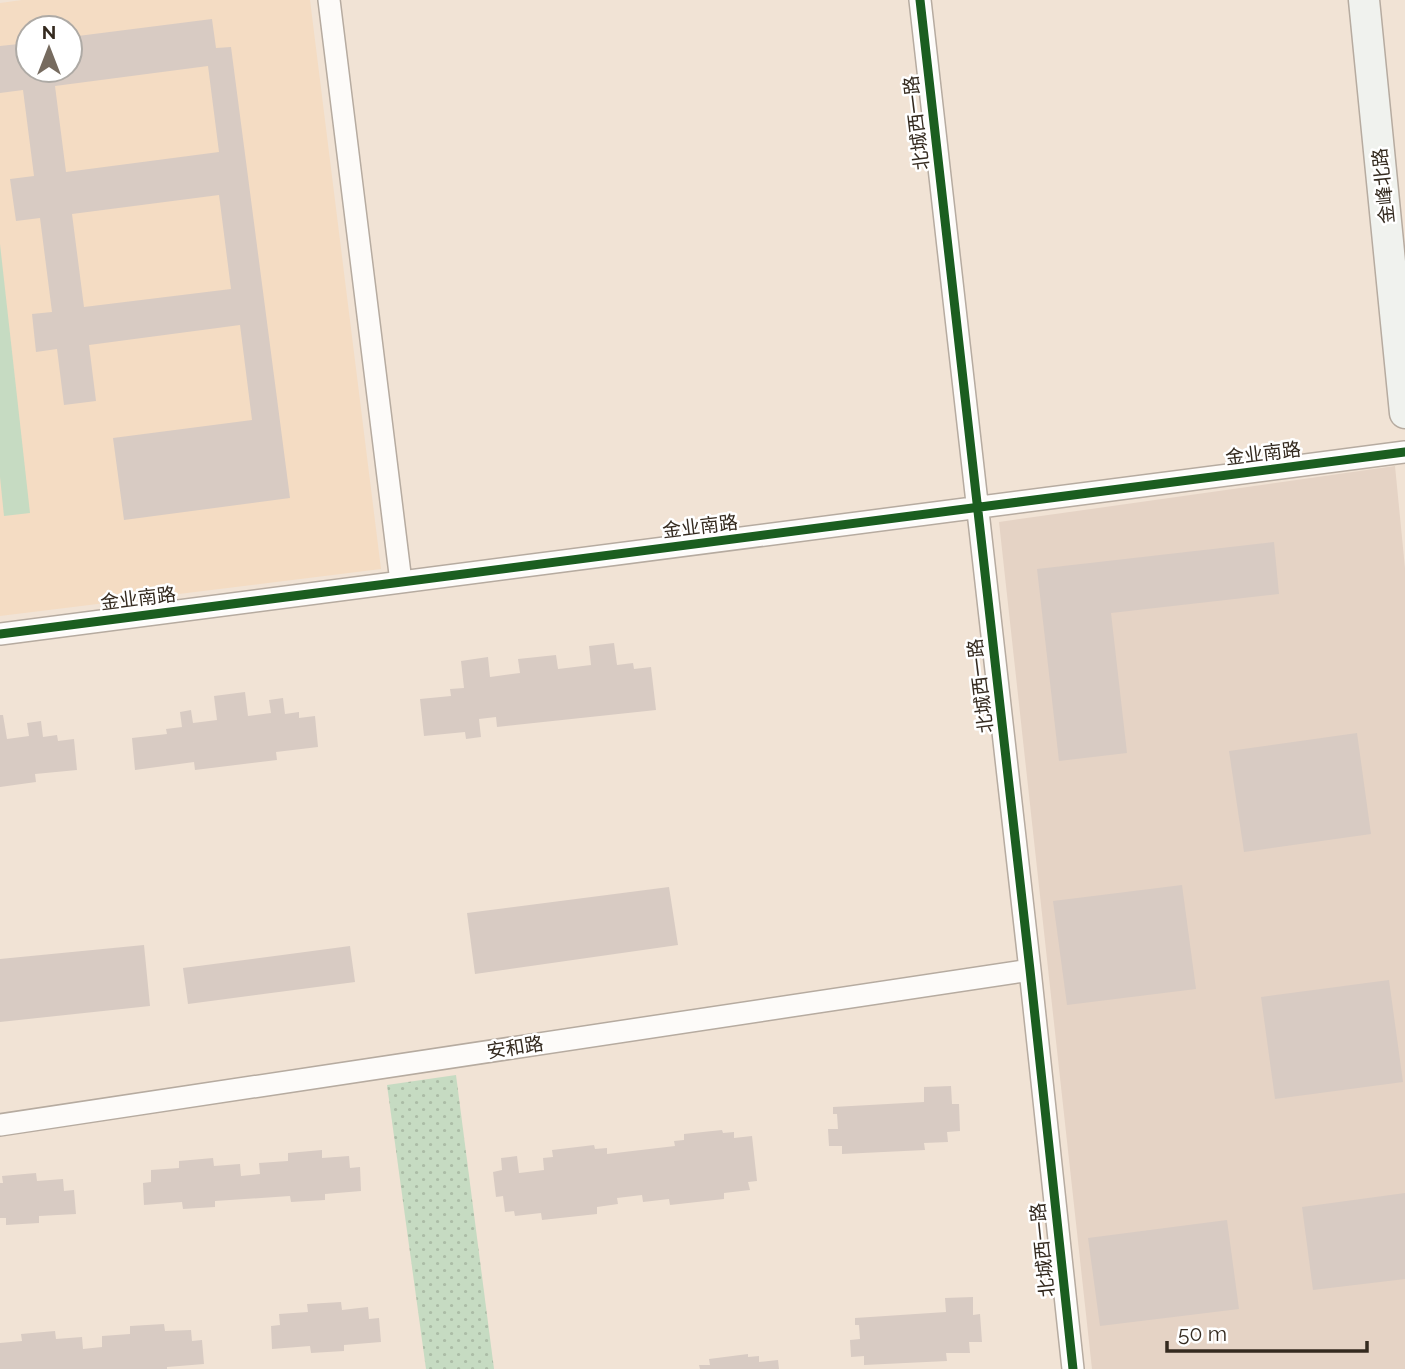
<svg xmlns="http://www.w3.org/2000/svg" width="1405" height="1369" font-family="Raleway,'Noto Sans SC',sans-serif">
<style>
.commercial{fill:#e5d3c5}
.built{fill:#f4dcc3;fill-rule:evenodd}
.grass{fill:url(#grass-dots)}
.garden{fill:#c6dbc2}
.building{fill:#d8cbc3;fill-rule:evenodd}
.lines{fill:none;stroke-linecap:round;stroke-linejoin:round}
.street-casing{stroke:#b6aba0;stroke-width:24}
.secondary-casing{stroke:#b6aba0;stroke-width:33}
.street{stroke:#fdfbf9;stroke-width:21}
.secondary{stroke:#f0f2ee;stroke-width:30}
.cycleway-casing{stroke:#fff;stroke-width:13}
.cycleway{stroke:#1b5e20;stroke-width:9}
.labels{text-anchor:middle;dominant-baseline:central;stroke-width:5;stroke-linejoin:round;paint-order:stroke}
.street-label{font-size:19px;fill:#342a1f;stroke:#fff}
</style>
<defs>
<pattern id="grass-dots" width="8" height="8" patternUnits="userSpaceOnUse" patternTransform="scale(1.75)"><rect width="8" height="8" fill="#c6dbc2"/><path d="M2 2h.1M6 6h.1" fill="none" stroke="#abbca6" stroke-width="1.8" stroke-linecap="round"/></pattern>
</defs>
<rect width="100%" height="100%" fill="#f1e3d5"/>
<path class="commercial" d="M1395,466L1405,568V1369H1092L999,522Z"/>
<path class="built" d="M22,0H310L381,569L0,616V3ZM28,28H70V70H28Z"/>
<path class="grass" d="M456,1075L494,1369H426L387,1085Z"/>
<path class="garden" d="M0,244L30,513L4,516L0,477Z"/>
<path class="building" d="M212,19L216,48L231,47L290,498L124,520L113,438L252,420L240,325L89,345L96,401L64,405L57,349L36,352L32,314L52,312L40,218L16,221L10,179L34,176L23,90L0,93V46L28,43V70H70V37ZM208,66L219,152L66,172L55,86ZM219,195L231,289L84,307L72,214Z
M1274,542L1279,594L1111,613L1127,753L1059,761L1037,569Z
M614,643L617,665L633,663L634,669L651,667L656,710L497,727L496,717L479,719L481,737L466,739L465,732L424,736L420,699L451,696L450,689L464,688L461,661L488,657L490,677L520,673L518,659L556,655L558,669L591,665L589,646Z
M245,692L248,716L271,713L269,700L283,698L285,714L299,712V718L315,716L318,747L276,752L277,760L195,770L194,762L135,770L132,738L167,734L166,729L182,727L180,712L191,710L193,723L217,720L214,696Z
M0,715H3L7,739L29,736L27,723L41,721L43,737L57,735L58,741L74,739L77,770L35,774L36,782L0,787Z
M1357,733L1371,834L1244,852L1229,751Z
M1182,885L1196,989L1067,1005L1053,901Z
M669,887L678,945L475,974L467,913Z
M144,945L150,1006L0,1022V959Z
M350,946L355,982L188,1004L183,968Z
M1389,980L1403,1082L1275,1099L1261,997Z
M951,1086L952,1104H959L960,1131L947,1132L948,1142L924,1143L925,1150L842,1154V1146H829L828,1129H838L837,1114H833V1107L924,1102V1087Z
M722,1130L723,1133L734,1132V1138L752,1136L757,1181L748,1182L750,1190L724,1193V1199L670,1205L669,1199L643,1202L642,1195L617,1198L618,1204L597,1207V1214L542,1220L541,1213L515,1216L514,1211L505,1212L503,1196L496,1197L493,1172L502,1170L501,1158L517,1156L519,1173L544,1170L543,1158L553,1157L552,1150L594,1145L595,1149L607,1148V1154L675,1146L674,1141L684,1140V1134Z
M322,1150V1158L349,1156L350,1168L360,1167L361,1191L325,1194V1200L291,1202L290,1196L215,1201V1207L183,1209L182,1202L144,1205L143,1183L151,1182V1170L179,1168V1161L213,1158L214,1166L240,1164L241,1176L260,1174L259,1163L288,1161V1153Z
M36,1173L37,1181L63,1179L64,1191L74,1190L76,1214L39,1216V1223L6,1225V1218H0V1183H3L2,1176Z
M1405,1193V1279L1313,1290L1302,1207Z
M1227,1220L1239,1309L1100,1326L1088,1238Z
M973,1297V1315L980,1314L982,1342H969L970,1353H946L947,1361L864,1365V1356L851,1357L850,1340L860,1339L859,1325H855V1318L946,1312L945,1298Z
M341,1302L342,1310L368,1307L369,1319L379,1318L381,1342L344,1345V1351L311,1353L310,1346L272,1349L271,1326L280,1325L279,1314L308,1312L307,1304Z
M164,1324L165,1331L191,1330L192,1341L202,1340L204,1364L167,1367V1369H0V1343L22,1341L21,1334L55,1331L56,1339L82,1337L83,1349L102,1347V1336L130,1334V1326Z
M748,1354V1357L759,1356V1362L778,1360L779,1369H700L699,1365H710L709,1359Z"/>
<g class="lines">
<g class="street-casing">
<path id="street" d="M329,0L401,582
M920,0L1030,970L1073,1369
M0,634L1405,452
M0,1125L1030,970"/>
</g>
<g class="secondary-casing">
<path id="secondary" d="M1364,0L1405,413"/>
</g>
<use href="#street" class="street"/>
<use href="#secondary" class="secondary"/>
<g class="cycleway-casing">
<path id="cycleway" d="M920,0L1030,970L1073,1369
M0,634L1405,452"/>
</g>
<use href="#cycleway" class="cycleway"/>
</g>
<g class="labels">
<g class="street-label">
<text transform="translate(916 123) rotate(-97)">北城西一路</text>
<text transform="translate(1383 186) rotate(-96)">金峰北路</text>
<text transform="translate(1263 453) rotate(-7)">金业南路</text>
<text transform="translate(700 526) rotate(-7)">金业南路</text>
<text transform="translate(138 598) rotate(-7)">金业南路</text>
<text transform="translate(980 686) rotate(-97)">北城西一路</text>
<text transform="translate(515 1047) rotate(-9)">安和路</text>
<text transform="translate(1042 1250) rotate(-96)">北城西一路</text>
</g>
</g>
<g transform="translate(49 49)"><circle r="33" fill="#ffffff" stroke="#aeaaa5" stroke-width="2"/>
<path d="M0-5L12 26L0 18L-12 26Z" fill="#766b5f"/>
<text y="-10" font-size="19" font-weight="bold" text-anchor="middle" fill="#342a1f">N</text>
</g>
<path d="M1167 1341v10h200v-10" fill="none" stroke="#342a1f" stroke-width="3.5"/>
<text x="1178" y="1341" font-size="21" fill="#342a1f" stroke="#ffffff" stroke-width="5" paint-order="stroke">50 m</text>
</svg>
